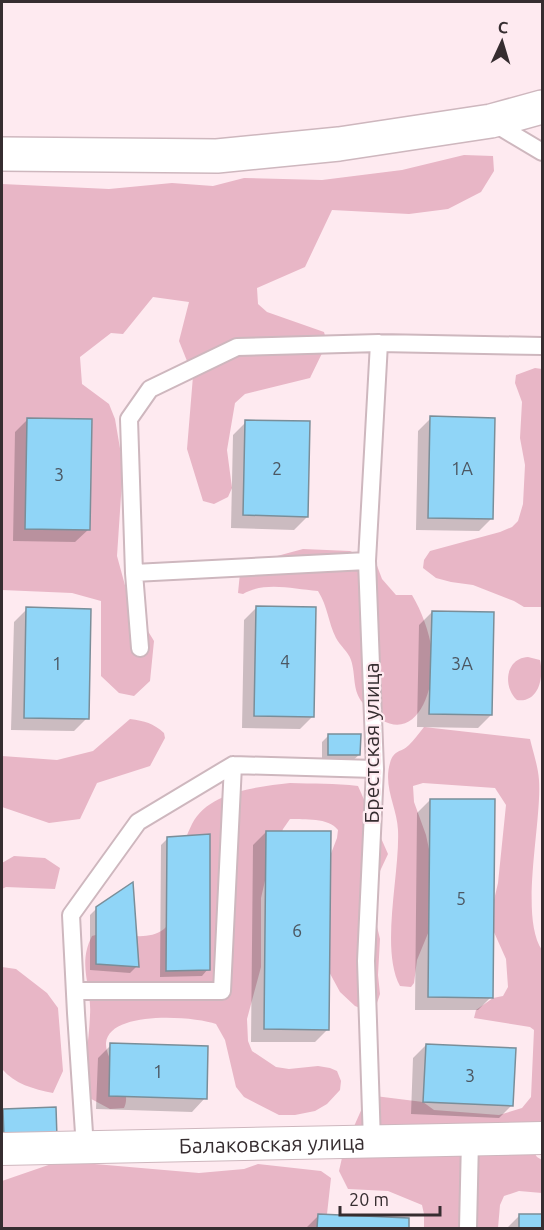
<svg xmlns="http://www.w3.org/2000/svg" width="544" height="1230" font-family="Ubuntu,sans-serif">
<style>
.green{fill:#e8b6c6}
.shadow{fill:#0003}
.building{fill:#90d5f7;stroke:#7a8e99;stroke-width:1.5}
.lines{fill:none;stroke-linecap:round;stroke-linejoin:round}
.lane-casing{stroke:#ceb7be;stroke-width:20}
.street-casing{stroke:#ceb7be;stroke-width:34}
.secondary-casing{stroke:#ceb7be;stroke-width:36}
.lane{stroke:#fff;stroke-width:16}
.street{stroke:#fff;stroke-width:32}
.secondary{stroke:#fff;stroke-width:33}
.labels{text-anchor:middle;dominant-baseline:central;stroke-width:4.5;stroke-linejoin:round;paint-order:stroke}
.number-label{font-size:18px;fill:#4c5762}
.street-label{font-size:21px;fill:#362d30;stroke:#feeaf0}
</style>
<rect width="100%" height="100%" fill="#feeaf0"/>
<path class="green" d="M464,155L493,156L494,171L481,192L448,209L409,214L332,210L305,267L257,288L258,304L267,312L324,332L327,343L310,378L245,394L235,403L227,450L232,488L228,497L214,504L203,501L187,449L193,376L179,341L189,302L153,297L123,334L111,333L80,357L82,384L109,404L115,419L123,466L117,556L129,600L154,641L150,681L134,696L119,693L101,676V601L72,593L2,590V184L109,189L172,183L213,186L244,178L322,180L402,170Z
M535,368L542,369V607H524L514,601L473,585L451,582L436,578L423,568L424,560L430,551L500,532L512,527L518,521L523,504L525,465L520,438L522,402L515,383L516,375Z
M303,549L350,551L376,563L382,579L396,595H412C422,612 429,631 432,651C437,697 409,758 363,703C352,691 356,675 351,660C348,651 340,646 336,638C328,622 328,607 318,591C293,589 265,581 243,594L238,593L240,573L244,565Z
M528,657L540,660C544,677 539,703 517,700C502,686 506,658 528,657Z
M130,719C145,721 153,723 164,733L165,738L150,766L97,783L80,819L49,823L2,807V756L57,760L93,751Z
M424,727L530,739C533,752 538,766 539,780C542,823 519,916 542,950V1125L530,1147L537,1157L542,1160V1193L519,1191L504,1196L500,1205L498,1228H424V1214L422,1205L388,1191L348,1189L339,1171L344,1149L363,1106L375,1096L423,1102L434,1110L499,1115L522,1108L531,1097L534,1030L530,1027L474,1018L476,1010L493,998L503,996L508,987L506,959L489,921L498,883L506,805L495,788L423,783L413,786L414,802L426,835L433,868L431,926L417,960L414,983L411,987L400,986C380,949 400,874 398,830C397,807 383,787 390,763C394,749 401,753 409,745C414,740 419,733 424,727Z
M290,783C313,784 335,783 358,786L388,854L373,886V910L380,939L378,975L380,994L375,1009L367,1011L355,1006L340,992L327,968L320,882L337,838L338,830C328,817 305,820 290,819L283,829L267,872L261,898V967L247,1019L248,1041L252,1051L276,1067L289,1069L318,1066L330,1068L337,1071L341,1081L340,1090L327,1104L315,1111L295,1115H279L244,1097L236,1087L225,1040L216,1024C194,1016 109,1010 106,1043C105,1062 134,1088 124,1108L110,1109L82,1094C84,1067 89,1042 90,1015C92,986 77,965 92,936C115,928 143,945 164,929C172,923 172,909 174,899C178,875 180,847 192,824C209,791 257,787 290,783Z
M14,856L45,858L60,868L55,889L6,887L2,889V863Z
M2,967L16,969L47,993L58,1008L63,1071L53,1093C33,1089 15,1084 2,1069Z
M60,1161L199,1173L244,1169L258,1164L321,1171L331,1178L327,1214L344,1228H2V1181Z"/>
<path class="shadow" d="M431,418L492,518L479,531L416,530L418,431Z
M28,419L89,529L75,542L13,541L15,432Z
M246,422L307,517L294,530L231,528L233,435Z
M257,607L313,716L300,729L242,728L244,620Z
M27,609L87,718L74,731L11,730L14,622Z
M432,612L491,715L478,728L417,727L419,625Z
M329,735L359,755L352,761H322V742Z
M430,800L491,997L478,1010H415L417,813Z
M266,832L328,1029L315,1042H251L253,845Z
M168,838L208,969L202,976L160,977L161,845Z
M97,908L137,966L130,973L90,970V915Z
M111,1045L205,1098L192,1112L96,1109L98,1058Z
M426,1045L512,1105L499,1118L411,1114L413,1058Z
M55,1109L2,1145V1113L3,1111Z
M319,1215L408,1219L407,1228H306Z
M520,1215L542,1216V1228H507Z"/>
<path class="building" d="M430,416L495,418L493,519L428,518Z
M27,418L92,419L90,530L25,529Z
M245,420L310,421L308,517L243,515Z
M256,606L316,607L314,717L254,716Z
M26,607L91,609L89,719L24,718Z
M432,611L494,612L492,715L429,714Z
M328,734H361L360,755H328Z
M430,799H495L493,998L428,997Z
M266,831H331L329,1030L264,1029Z
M210,834V970L166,971L167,837Z
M133,882L139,967L96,964V907Z
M110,1043L208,1046L207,1099L109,1096Z
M426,1044L516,1048L513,1106L423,1102Z
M56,1107L57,1138L4,1140L3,1109Z
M318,1214L409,1218V1228H317Z
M519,1214H542V1228H519Z"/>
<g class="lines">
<g class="lane-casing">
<path id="lane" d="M492,122L542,152
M367,561L134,573L129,419L150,389L237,347L379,343L542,346
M134,573L140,648
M75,991H222L233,765
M372,1142L366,961L375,769L367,561L379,343
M85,1148L76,1013L71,915L138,822L233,765L375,769
M468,1228L470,1140"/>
</g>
<g class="street-casing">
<g id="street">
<path id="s1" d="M2,1149L542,1138"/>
</g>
</g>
<g class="secondary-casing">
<path id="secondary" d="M2,154L217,156L339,144L491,121L542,107"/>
</g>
<use href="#lane" class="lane"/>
<use href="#street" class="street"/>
<use href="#secondary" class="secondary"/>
</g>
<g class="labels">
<g class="number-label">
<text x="277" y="468">2</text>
<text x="462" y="468">1А</text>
<text x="59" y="474">3</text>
<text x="285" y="661">4</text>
<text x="57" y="663">1</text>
<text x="462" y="663">3А</text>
<text x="461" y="898">5</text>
<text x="297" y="930">6</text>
<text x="158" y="1071">1</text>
<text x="470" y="1075">3</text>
</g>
<g class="street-label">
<text transform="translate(371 743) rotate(-90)">Брестская улица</text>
<text stroke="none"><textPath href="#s1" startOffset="270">Балаковская улица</textPath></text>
</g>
</g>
<rect width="544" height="1230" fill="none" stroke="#362d30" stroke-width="6"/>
<g transform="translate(502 42) rotate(4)" stroke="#feeaf0" stroke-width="4.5" paint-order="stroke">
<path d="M0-4.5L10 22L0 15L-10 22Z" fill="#362d30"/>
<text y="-9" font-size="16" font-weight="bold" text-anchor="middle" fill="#362d30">С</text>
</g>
<path d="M340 1206v9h100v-9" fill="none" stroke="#362d30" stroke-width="3"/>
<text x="349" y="1206" font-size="18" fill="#362d30" stroke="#feeaf0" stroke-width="4.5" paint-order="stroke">20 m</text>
</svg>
